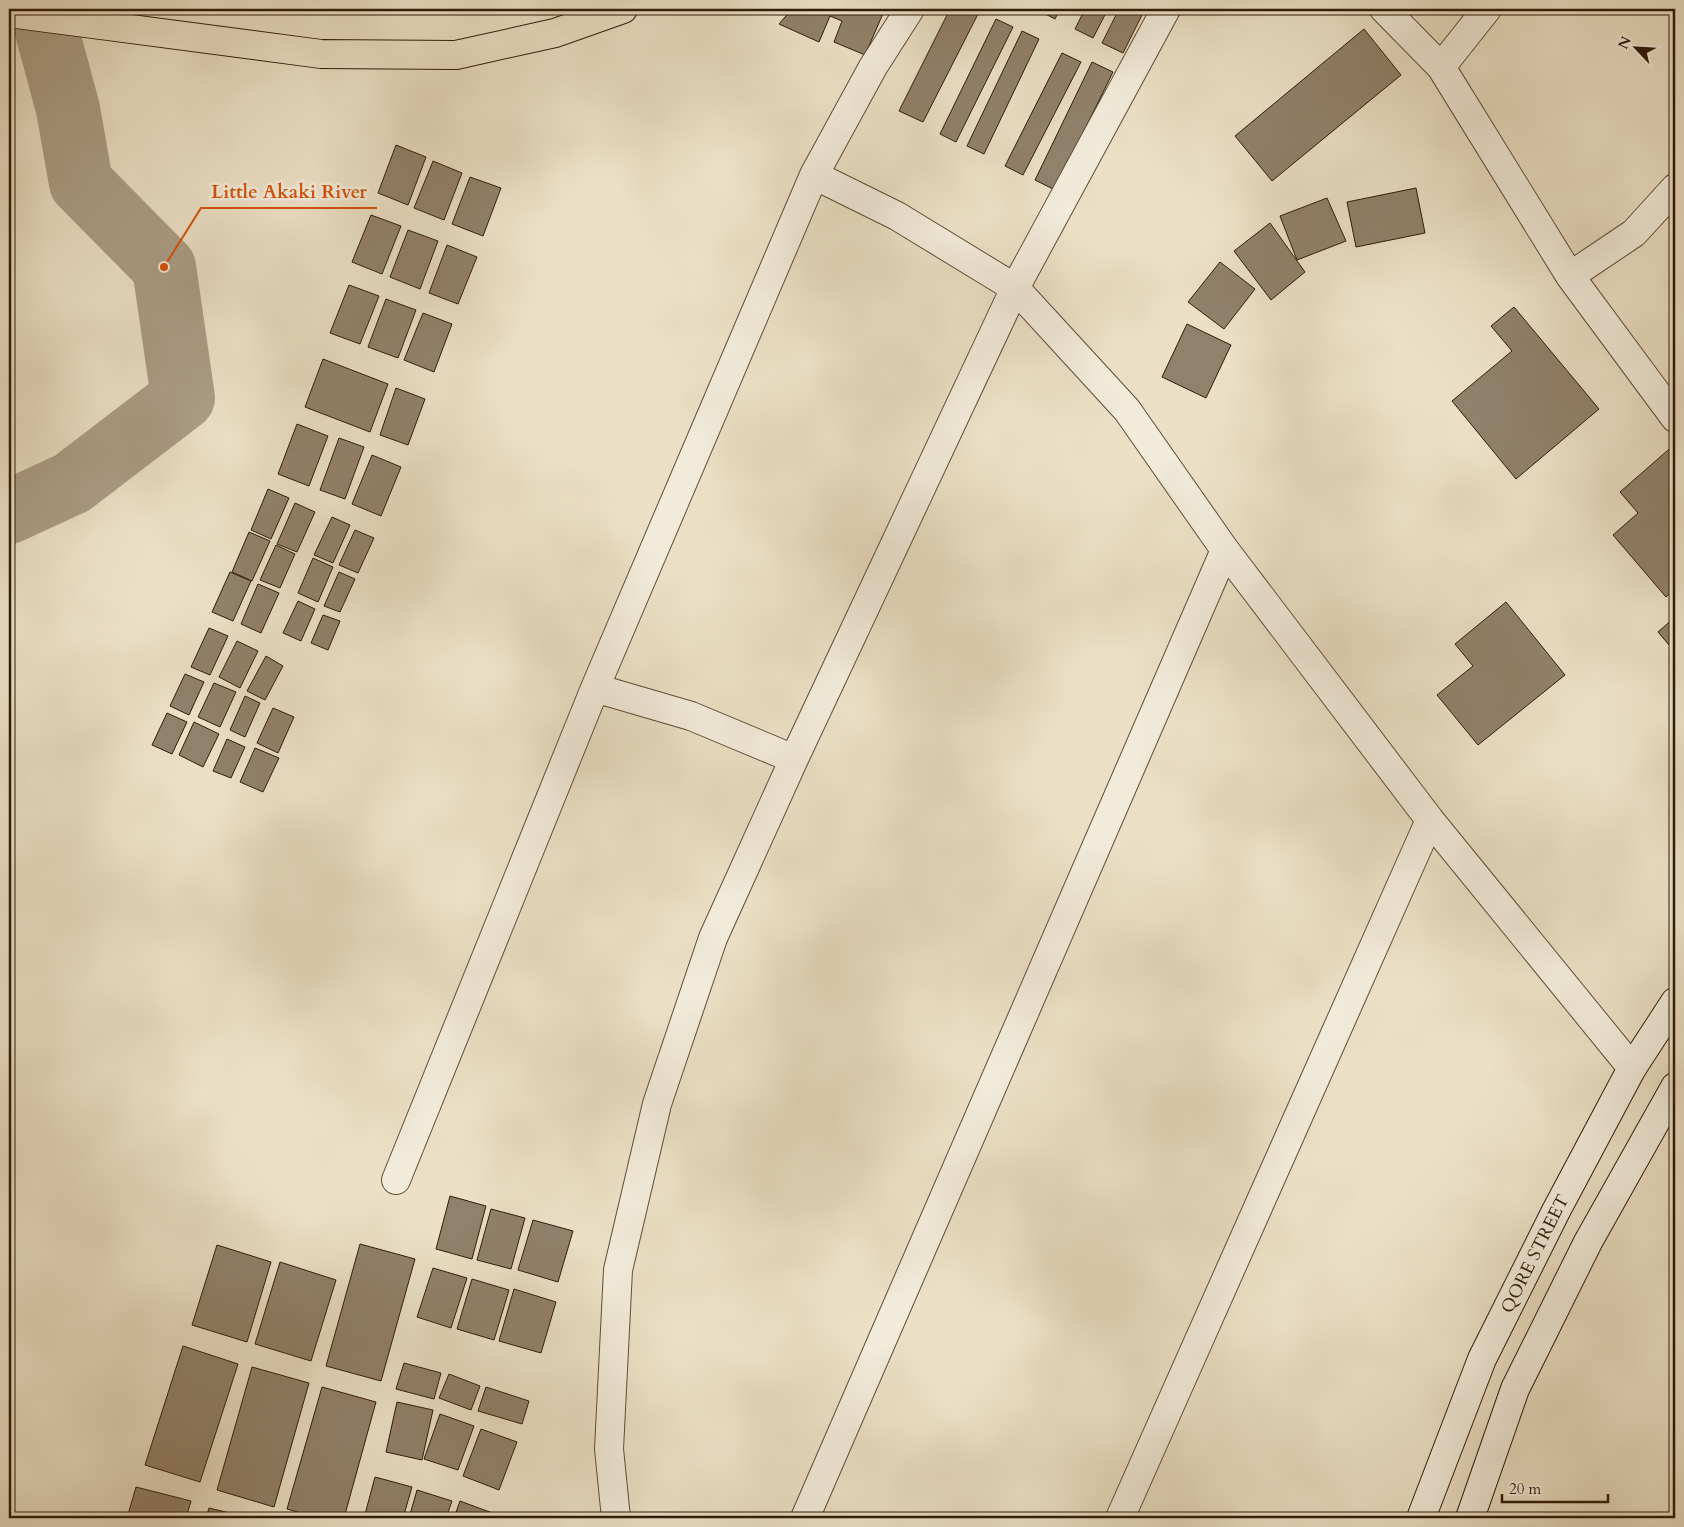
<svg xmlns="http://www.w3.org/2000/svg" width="1684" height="1527" font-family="Cardo,serif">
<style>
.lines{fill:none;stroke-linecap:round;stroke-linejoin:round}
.river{stroke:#ab9d86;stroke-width:64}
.building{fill:#91816b;stroke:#301b09}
.street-casing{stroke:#5f4c38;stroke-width:30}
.secondary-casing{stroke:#301b09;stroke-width:30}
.primary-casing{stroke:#301b09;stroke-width:30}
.street{stroke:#f2ebda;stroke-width:28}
.secondary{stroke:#f2ebda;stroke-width:28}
.primary{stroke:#ebe0c6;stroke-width:28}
.labels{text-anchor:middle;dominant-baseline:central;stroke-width:5;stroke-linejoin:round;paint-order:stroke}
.street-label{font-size:18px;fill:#301b09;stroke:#f2ebda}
.leader{fill:none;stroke:#d6530c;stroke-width:2}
.callout-dot{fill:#d6530c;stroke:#f2ebda;stroke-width:2}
.callout-label{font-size:19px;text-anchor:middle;font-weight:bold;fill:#d6530c;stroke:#f2ebda;stroke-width:5;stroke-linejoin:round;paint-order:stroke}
</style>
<rect width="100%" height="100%" fill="#ebe0c6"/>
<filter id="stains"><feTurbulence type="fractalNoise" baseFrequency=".004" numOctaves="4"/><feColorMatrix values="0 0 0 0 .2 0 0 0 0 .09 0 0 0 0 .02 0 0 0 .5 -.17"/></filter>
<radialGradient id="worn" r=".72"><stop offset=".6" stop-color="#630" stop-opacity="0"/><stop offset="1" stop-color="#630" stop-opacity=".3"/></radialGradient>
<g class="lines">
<path class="river" d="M9,512L72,483L183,398L164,267L81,183L68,109L41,9"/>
</g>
<path class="building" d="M792,9H885L865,55L834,42L842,21L830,16L819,42L779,24Z
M950,9H968L978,14L923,122L899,111Z
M1036,9H1060L1055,19Z
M1085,9H1108L1093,38L1075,29Z
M1119,9H1145L1123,53L1102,43Z
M996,19L1013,27L956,142L940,134Z
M1364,29L1401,75L1272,181L1235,136Z
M1022,31L1039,39L984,154L967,146Z
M1062,53L1081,62L1023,175L1005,166Z
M1092,62L1113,72L1055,190L1035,180Z
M396,145L426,157L408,205L378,193Z
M433,161L462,173L444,220L414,208Z
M470,177L501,188L483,236L452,224Z
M1416,188L1425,233L1356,247L1347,202Z
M1327,198L1346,241L1297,260L1280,216Z
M371,215L401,226L382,274L352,262Z
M1270,223L1305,272L1271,300L1234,251Z
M408,230L438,241L420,289L390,277Z
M447,245L477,257L458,304L429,293Z
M1220,262L1255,289L1224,329L1188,302Z
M349,285L379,296L360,344L330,333Z
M386,299L416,310L398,358L368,347Z
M1514,307L1599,409L1516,479L1452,401L1512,351L1491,326Z
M423,313L452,324L434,372L404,360Z
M1187,324L1231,345L1206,398L1162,377Z
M323,359L388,384L370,432L305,407Z
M396,388L425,399L408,445L380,435Z
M297,424L328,436L309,486L278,474Z
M339,438L364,447L345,499L320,490Z
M1675,444V589L1666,597L1613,535L1638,513L1620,492Z
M372,455L401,467L381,516L352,504Z
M268,489L289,498L271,539L251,530Z
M295,503L315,512L297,552L277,544Z
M332,517L350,525L333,563L314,555Z
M355,530L374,538L358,573L339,565Z
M249,532L270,541L252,581L232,572Z
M276,545L295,554L280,588L260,580Z
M313,558L333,567L318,602L298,593Z
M230,572L251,581L233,621L212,612Z
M339,572L355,579L340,612L324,606Z
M258,584L279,593L261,633L241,624Z
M298,601L315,609L301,641L283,633Z
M1506,602L1565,675L1478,745L1437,695L1473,666L1455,644Z
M323,615L340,621L328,650L311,643Z
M1675,617V652L1658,632Z
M209,628L228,636L210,675L191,667Z
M237,641L258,651L240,688L219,677Z
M266,656L283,666L265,700L247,691Z
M185,674L204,682L189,715L170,706Z
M214,683L236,692L220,727L198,717Z
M245,696L260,703L245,737L230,730Z
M273,708L294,717L278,753L257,743Z
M167,713L187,722L172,754L152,745Z
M194,722L219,734L203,767L179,755Z
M227,739L245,747L231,778L213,771Z
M255,748L279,758L263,792L240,782Z
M450,1196L486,1206L472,1259L436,1249Z
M491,1209L525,1218L511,1269L477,1260Z
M533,1220L573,1231L558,1282L518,1270Z
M360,1244L415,1259L381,1381L326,1366Z
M217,1245L271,1262L247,1342L192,1325Z
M280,1262L336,1280L311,1361L255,1344Z
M433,1268L467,1278L451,1328L417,1317Z
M472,1279L509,1290L494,1340L457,1329Z
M514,1289L556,1302L541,1353L499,1341Z
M183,1346L238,1364L200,1482L145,1465Z
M404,1363L441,1373L434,1399L396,1389Z
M252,1367L309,1383L274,1507L217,1490Z
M449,1374L480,1386L471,1410L439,1398Z
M322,1387L376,1402L344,1518H318L287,1509Z
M486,1387L529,1401L522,1424L478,1411Z
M397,1402L433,1410L422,1460L386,1452Z
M440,1414L474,1426L458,1470L424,1459Z
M481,1429L517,1442L499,1490L463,1476Z
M375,1477L412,1487L403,1518H364Z
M136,1487L191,1501L186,1518H127Z
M417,1490L452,1501L446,1518H409Z
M460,1501L495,1514L493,1518H454Z
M209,1508L251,1518H206Z"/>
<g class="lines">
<g class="street-casing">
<path id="street" d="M1384,9L1441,67L1570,276L1675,418
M1441,67L1487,9
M814,175L897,216L1015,288L1127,410L1225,550L1430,820L1632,1068
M1570,276L1634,233L1675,188
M595,688L691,716L794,759
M396,1180L595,688L814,175L873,67L910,9
M616,1518L609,1449L618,1270L657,1104L713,938L794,759L1015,288L1166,9
M805,1518L1225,550
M1120,1518L1430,820"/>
</g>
<g class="secondary-casing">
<g id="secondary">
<path id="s1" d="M1421,1518L1482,1359L1556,1211L1632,1068L1675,1002"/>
<path d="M1470,1518L1515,1389L1588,1242L1675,1087"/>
</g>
</g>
<g class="primary-casing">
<path id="primary" d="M9,13L321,54L456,55L555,33L623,9"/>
</g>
<use href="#street" class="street"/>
<use href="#secondary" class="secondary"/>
<use href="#primary" class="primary"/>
</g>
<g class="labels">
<g class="street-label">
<text stroke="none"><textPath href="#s1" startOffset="288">QORE STREET</textPath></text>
</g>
</g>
<path class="leader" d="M164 267L201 208H377"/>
<circle class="callout-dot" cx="164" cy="267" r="5"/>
<g class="callout-label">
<text x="289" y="198">Little Akaki River</text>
</g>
<rect width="1684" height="1527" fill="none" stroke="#ebe0c6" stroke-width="30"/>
<rect x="10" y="10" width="1664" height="1507" fill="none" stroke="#301b09" stroke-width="2.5"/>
<rect x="15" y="15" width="1654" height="1497" fill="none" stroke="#301b09"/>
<g transform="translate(1636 48) rotate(295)" stroke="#f2ebda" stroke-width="4" paint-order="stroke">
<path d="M0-4L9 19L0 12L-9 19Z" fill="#301b09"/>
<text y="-8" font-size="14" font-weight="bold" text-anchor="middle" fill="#301b09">N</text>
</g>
<path d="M1502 1494v8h106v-8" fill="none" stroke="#301b09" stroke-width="2.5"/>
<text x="1509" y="1494" font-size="15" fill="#301b09" stroke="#f2ebda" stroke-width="4" paint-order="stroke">20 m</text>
<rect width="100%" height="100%" filter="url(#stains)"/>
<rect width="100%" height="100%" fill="url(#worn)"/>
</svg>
